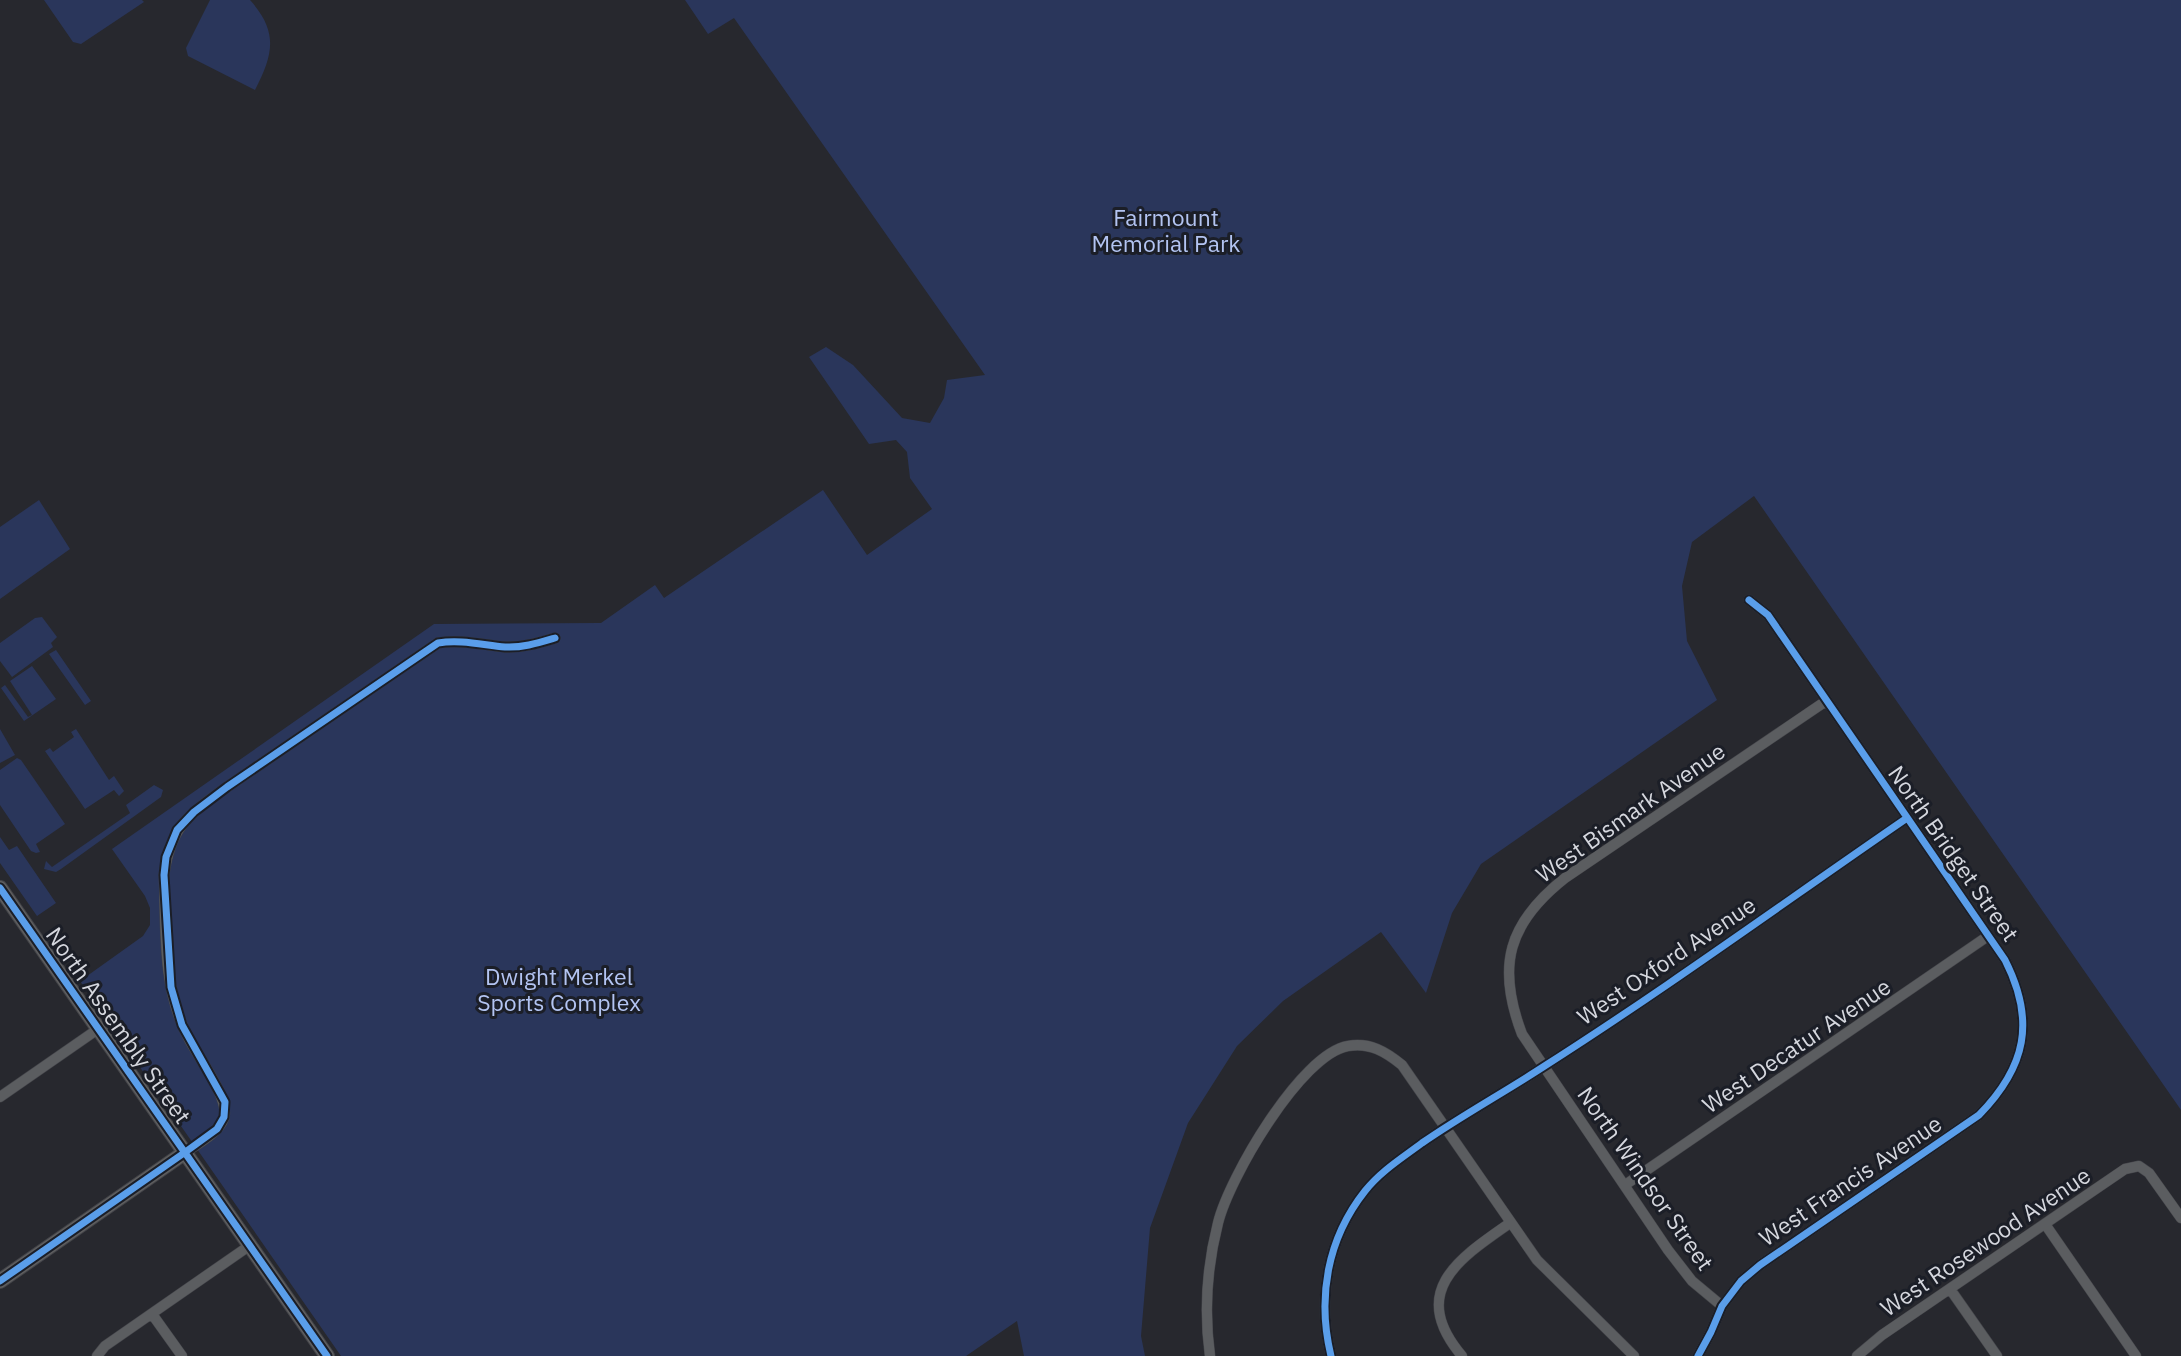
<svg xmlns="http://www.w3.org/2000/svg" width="2181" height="1356" font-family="'IBM Plex Sans',sans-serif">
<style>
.green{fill:#2a365b}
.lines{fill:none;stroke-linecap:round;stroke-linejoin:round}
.street-casing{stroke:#44454a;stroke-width:11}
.secondary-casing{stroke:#44454a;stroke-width:16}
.street{stroke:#5b5d60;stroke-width:10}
.secondary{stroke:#5e5e5f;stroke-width:14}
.cycleway-casing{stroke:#1b1e27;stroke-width:11}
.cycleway{stroke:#5a9eea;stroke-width:7}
.labels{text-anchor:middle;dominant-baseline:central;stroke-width:6;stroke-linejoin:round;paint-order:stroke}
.park-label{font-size:23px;fill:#b3c4f2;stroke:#1b1e27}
.street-label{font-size:23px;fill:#d5d7de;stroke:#1b1e27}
</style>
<rect width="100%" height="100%" fill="#27282e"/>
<path class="green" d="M44,0H142L144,2L81,44L73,42Z
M210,0H250C279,32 273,55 255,90L188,56L186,48Z
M685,0H2181V1110L1754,496L1692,542L1682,586L1687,641L1717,700L1481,864L1452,913L1426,993L1381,932L1283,1001L1237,1046L1188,1123L1150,1228L1141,1336L1145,1356H1024L1017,1321L966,1356H341L80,981L143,936L150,925V908L145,896L112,849L434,624L601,623L655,585L664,598L823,490L867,555L932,509L910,478L907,452L896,440L869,444L809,357L826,347L853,365L902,418L930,423L944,398L947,380L985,375L734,18L708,34Z
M39,500L70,549L0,599V527Z
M42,617L57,637L51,643L53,647L12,677L0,661V643L35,618Z
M56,650L91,701L85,705L49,654Z
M32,666L56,699L24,721L1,688L5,685L28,717L32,715L10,681Z
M0,729L15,755L0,763Z
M76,729L109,780L114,776L124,791L119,796L114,790L85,809L45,751L50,748L53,752L74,737L71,732Z
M17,758L21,760L65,824L36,844L40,852L36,853L31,851L0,805V770Z
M154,785L163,790L161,797L61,869L56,872L44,869L46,861L52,867L130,813L126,805Z
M0,837L9,850L17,846L56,903L37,916L0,863Z"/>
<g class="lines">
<g class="street-casing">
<path id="street" d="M0,1097L98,1029
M184,1153C197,1144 218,1134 224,1118C230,1098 197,1056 188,1037C162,988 166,929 164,875C171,825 189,815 227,787L438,643C460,639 483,645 505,647C522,648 538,643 555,638
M1625,1185L1988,936
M2045,1224L2136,1356
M1950,1289L1997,1356
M1722,1306L1692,1281L1668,1250L1522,1034C1496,966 1508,923 1565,878L1826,701
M152,1314L182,1356
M97,1356L105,1346L249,1246
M1210,1356C1204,1312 1207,1266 1218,1223C1229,1178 1301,1054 1348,1046C1370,1042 1386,1052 1402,1065L1537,1260L1634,1356
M1331,1356C1317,1298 1327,1239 1365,1191C1381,1171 1402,1158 1422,1143C1461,1116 1503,1093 1543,1067C1667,988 1786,901 1907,818
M1462,1356C1408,1292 1458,1259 1510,1223
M1698,1356L1711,1332L1722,1306L1741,1281L1760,1265L1979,1115C2026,1067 2036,1021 2005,960L1768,615L1749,600
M1857,1356L1882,1335L2125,1169L2139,1166L2149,1173L2181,1218"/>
</g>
<g class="secondary-casing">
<path id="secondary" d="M0,888L327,1356
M0,1281L184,1153"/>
</g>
<use href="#street" class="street"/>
<use href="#secondary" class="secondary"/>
<g class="cycleway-casing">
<path id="cycleway" d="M0,888L327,1356
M0,1281L184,1153L217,1129L224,1117L225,1102L182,1025L171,987L164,875L166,857L177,830L194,812L227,787L438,643C460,639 483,645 505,647C522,648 538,643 555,638
M1331,1356C1317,1298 1327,1239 1365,1191C1381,1171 1402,1158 1422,1143C1461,1116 1503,1093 1543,1067C1667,988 1786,901 1907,818
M1698,1356L1711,1332L1722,1306L1741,1281L1760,1265L1979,1115C2026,1067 2036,1021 2005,960L1768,615L1749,600"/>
</g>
<use href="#cycleway" class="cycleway"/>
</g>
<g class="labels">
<g class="park-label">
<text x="1166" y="217">Fairmount<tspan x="1166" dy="26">Memorial Park</tspan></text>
<text x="559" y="976">Dwight Merkel<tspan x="559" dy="26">Sports Complex</tspan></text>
</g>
<g class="street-label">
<text transform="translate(1630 812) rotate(-35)">West Bismark Avenue</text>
<text transform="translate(1954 853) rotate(55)">North Bridget Street</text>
<text transform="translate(1666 960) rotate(-34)">West Oxford Avenue</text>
<text transform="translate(119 1025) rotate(55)">North Assembly Street</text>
<text transform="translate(1796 1045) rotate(-34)">West Decatur Avenue</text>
<text transform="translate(1646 1178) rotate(55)">North Windsor Street</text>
<text transform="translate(1850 1180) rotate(-34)">West Francis Avenue</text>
<text transform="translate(1985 1241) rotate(-34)">West Rosewood Avenue</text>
</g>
</g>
</svg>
